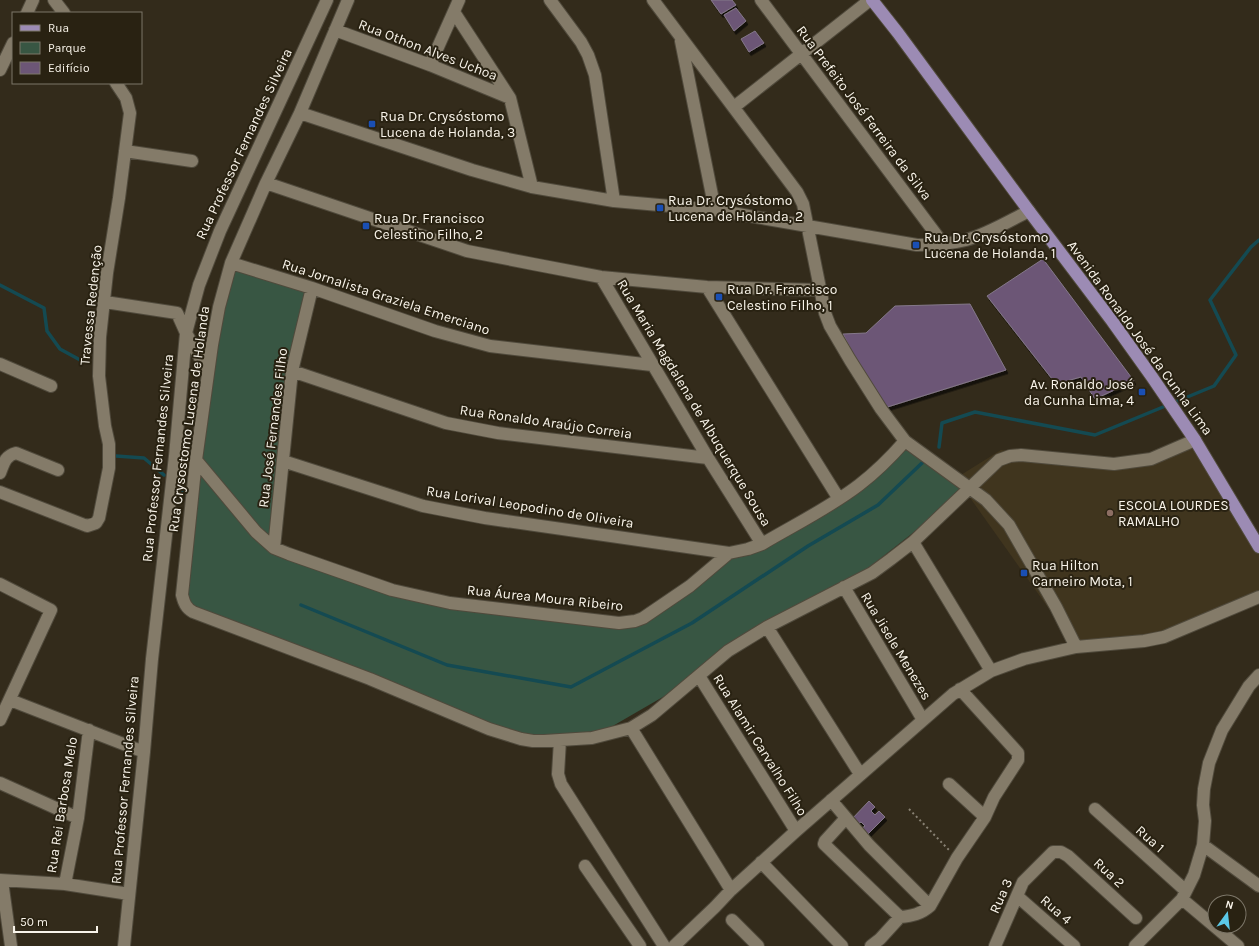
<svg xmlns="http://www.w3.org/2000/svg" width="1259" height="946" font-family="Karla,sans-serif">
<style>
.built{fill:#40351e}
.green{fill:#385643}
.lines{fill:none;stroke-linecap:round;stroke-linejoin:round}
.stream{stroke:#144a52;stroke-width:3.5}
.building{fill:#6c5676;stroke:#847889;filter:url(#shadow)}
.minor-casing{stroke:#504a3c;stroke-width:14}
.major-casing{stroke:#504a3c;stroke-width:14}
.path{stroke:#898274;stroke-width:2;stroke-dasharray:2 3;stroke-linecap:butt}
.minor{stroke:#847b69;stroke-width:12}
.major{stroke:#9c8bb4;stroke-width:12}
.transit-dot{fill:#1a4fb4;stroke:#292212;stroke-width:1.5}
.education-dot{fill:#8d6e63;stroke:#292212;stroke-width:1.5}
.labels{text-anchor:middle;dominant-baseline:central;stroke-width:4;stroke-linejoin:round;paint-order:stroke}
.street-label{font-size:14px;fill:#f9f4ea;stroke:#292212}
.poi-label{font-size:14px;fill:#f9f4ea;stroke:#292212;text-anchor:start}
</style>
<defs>
<filter id="shadow"><feDropShadow dx="2" dy="3.5" stdDeviation="0" flood-color="#0009"/></filter>
</defs>
<rect width="100%" height="100%" fill="#332b1b"/>
<path class="built" d="M1195,440L1259,547V600L1183,630L1076,647L956,478L1001,450L1133,462Z"/>
<path class="green" d="M231,263L312,288L292,371L275,545L392,590L619,623L643,618L729,553L838,499L905,441L970,488L844,587L767,627L699,676L592,738L499,733L183,602L196,460Z"/>
<g class="lines">
<path class="stream" d="M0,285L44,308L47,331L60,349L82,361
M939,447L942,423L975,412L1095,435L1214,386L1236,355L1210,300L1251,247L1259,240
M116,456L144,458L164,475
M180,488L183,491
M301,605L447,665L571,687L692,623L808,546L878,505L922,463"/>
</g>
<path class="building" d="M711,0H732L736,5L721,14Z
M736,8L746,21L734,31L724,15Z
M755,31L764,43L749,52L741,39Z
M1043,259L1134,381L1095,399L1081,377L1056,384L987,296Z
M970,304L1006,370L881,409L843,334L866,333L895,306Z
M869,801L875,807L871,811L875,815L879,811L885,817L867,835L861,829L865,826L861,822L857,825L851,820Z"/>
<g class="lines">
<g class="minor-casing">
<path id="minor" d="M54,0L64,13
M348,0L300,113L266,183L231,263L219,307L212,345L196,460L182,595C184,603 186,608 193,612L370,679L489,729L521,739L533,741H544L592,738L631,728L652,715L728,651L767,627L872,573L891,559L913,542L999,460L1010,456L1021,455L1114,464L1151,459L1195,440
M550,0L581,42L588,55L595,75L614,201
M653,0L797,192L803,204L825,313L830,326L850,360L881,409L905,441L986,500L1009,525L1056,607L1076,647
M761,0L944,245
M454,12L510,98L532,187
M27,13L33,0
M335,30L430,65L510,98
M681,41L715,210
M430,65L459,0
M0,70L13,43
M734,107L870,0
M300,113L472,170L532,187L614,201L715,210L917,245C934,245 950,244 966,240C988,234 1009,221 1029,211
M125,151L192,161
M266,183L467,251L533,264L601,277L707,287L819,290
M231,263L312,288L435,331L490,346L652,365
M601,277L708,458L762,544
M707,287L839,499
M105,302L177,313L186,333L208,372
M0,364L51,386
M292,371L446,423L498,433L708,458
M196,460L256,532L274,548L289,554L392,590L450,603L619,623L635,621L643,618L690,586L729,553L748,549L762,544C794,525 829,508 859,485C876,472 891,457 905,441
M283,461L423,506L485,518L729,553
M0,473C4,463 5,456 16,453L58,470
M0,492L87,526L96,523L99,518L109,468V444L105,426L99,376L100,337L107,273L119,198L130,113L126,98L116,83
M913,542L991,671
M274,548L292,371L312,288
M0,584L51,610L0,720
M844,587L923,720
M767,627L860,774
M699,676L796,831
M10,700L144,752
M631,728L731,890
M560,740L558,774L561,784L664,946
M0,783L78,818
M949,784L985,817
M831,800L869,845L930,906
M1095,809L1186,891
M846,818L825,841L824,844L900,917
M1203,845L1259,886
M761,862L842,946
M585,866L640,946
M0,880L65,884L129,894
M2,881L11,946
M65,884L78,818L89,730
M1017,896L1074,946
M1182,899L1238,946
M732,920L758,946
M124,946L144,752L152,659L175,456L186,333L199,285L220,231L327,0
M674,946L715,907L731,890L796,831L953,694L991,671L1024,659L1076,647L1144,641L1164,637L1259,597
M871,946L880,939L900,917C912,916 921,914 930,906L957,858L985,817L994,797L1018,760V753L960,689
M995,946L1023,882L1053,852H1061L1068,856L1136,918
M1135,946L1182,899L1194,875L1203,845L1205,821L1203,805L1204,789L1209,763L1222,730L1249,686L1259,675"/>
</g>
<g class="major-casing">
<path id="major" d="M872,0L898,33L1029,211L1112,321L1152,377L1195,440L1259,547"/>
</g>
<path class="path" d="M909,809L949,850"/>
<use href="#minor" class="minor"/>
<use href="#major" class="major"/>
</g>
<g class="transit-dot">
<rect x="368" y="120" width="8" height="8" rx="2"/>
<rect x="656" y="204" width="8" height="8" rx="2"/>
<rect x="362" y="222" width="8" height="8" rx="2"/>
<rect x="912" y="241" width="8" height="8" rx="2"/>
<rect x="715" y="293" width="8" height="8" rx="2"/>
<rect x="1138" y="388" width="8" height="8" rx="2"/>
<rect x="1020" y="569" width="8" height="8" rx="2"/>
</g>
<circle class="education-dot" cx="1110" cy="513" r="4"/>
<g class="labels">
<g class="street-label">
<text transform="translate(428 50) rotate(21)">Rua Othon Alves Uchoa</text>
<text transform="translate(864 113) rotate(53)">Rua Prefeito José Ferreira da Silva</text>
<text transform="translate(244 144) rotate(-65)">Rua Professor Fernandes Silveira</text>
<text transform="translate(386 297) rotate(18)">Rua Jornalista Graziela Emerciano</text>
<text transform="translate(91 305) rotate(-84)">Travessa Redenção</text>
<text transform="translate(1140 338) rotate(54)">Avenida Ronaldo José da Cunha Lima</text>
<text transform="translate(694 403) rotate(59)">Rua Maria Magdalena de Albuquerque Sousa</text>
<text transform="translate(189 419) rotate(-82)">Rua Crysostomo Lucena de Holanda</text>
<text transform="translate(546 422) rotate(8)">Rua Ronaldo Araújo Correia</text>
<text transform="translate(273 428) rotate(-83)">Rua José Fernandes Filho</text>
<text transform="translate(158 458) rotate(-84)">Rua Professor Fernandes Silveira</text>
<text transform="translate(530 507) rotate(9)">Rua Lorival Leopodino de Oliveira</text>
<text transform="translate(545 598) rotate(6)">Rua Áurea Moura Ribeiro</text>
<text transform="translate(896 646) rotate(59)">Rua Jisele Menezes</text>
<text transform="translate(760 745) rotate(58)">Rua Alamir Carvalho Filho</text>
<text transform="translate(125 780) rotate(-85)">Rua Professor Fernandes Silveira</text>
<text transform="translate(62 805) rotate(-81)">Rua Rei Barbosa Melo</text>
<text transform="translate(1150 839) rotate(42)">Rua 1</text>
<text transform="translate(1109 873) rotate(43)">Rua 2</text>
<text transform="translate(1001 896) rotate(-66)">Rua 3</text>
<text transform="translate(1056 910) rotate(41)">Rua 4</text>
</g>
<g class="poi-label">
<text x="380" y="116">Rua Dr. Crysóstomo<tspan x="380" dy="16">Lucena de Holanda, 3</tspan></text>
<text x="668" y="200">Rua Dr. Crysóstomo<tspan x="668" dy="16">Lucena de Holanda, 2</tspan></text>
<text x="374" y="218">Rua Dr. Francisco<tspan x="374" dy="16">Celestino Filho, 2</tspan></text>
<text x="924" y="237">Rua Dr. Crysóstomo<tspan x="924" dy="16">Lucena de Holanda, 1</tspan></text>
<text x="727" y="289">Rua Dr. Francisco<tspan x="727" dy="16">Celestino Filho, 1</tspan></text>
<text x="1134" y="384" text-anchor="end">Av. Ronaldo José<tspan x="1134" dy="16">da Cunha Lima, 4</tspan></text>
<text x="1118" y="505">ESCOLA LOURDES<tspan x="1118" dy="16">RAMALHO</tspan></text>
<text x="1032" y="565">Rua Hilton<tspan x="1032" dy="16">Carneiro Mota, 1</tspan></text>
</g>
</g>
<rect x="12" y="12" width="130" height="72" fill="#292212" stroke="#7c7668"/>
<rect x="20" y="25" width="20" height="6" fill="#9c8bb4" stroke="#7c7668"/>
<text x="48" y="32" font-size="12" fill="#f9f4ea">Rua</text>
<rect x="20" y="42" width="20" height="12" fill="#385643" stroke="#7c7668"/>
<text x="48" y="52" font-size="12" fill="#f9f4ea">Parque</text>
<rect x="20" y="62" width="20" height="12" fill="#6c5676" stroke="#7c7668"/>
<text x="48" y="72" font-size="12" fill="#f9f4ea">Edifício</text>
<g transform="translate(1227 914) rotate(15)"><circle r="19" fill="#292212" stroke="#7c7668"/>
<path d="M0-3L7 15L0 10L-7 15Z" fill="#5bc8e7"/>
<text y="-6" font-size="11" font-weight="bold" text-anchor="middle" fill="#f9f4ea">N</text>
</g>
<path d="M14 926v6h83v-6" fill="none" stroke="#f9f4ea" stroke-width="2"/>
<text x="20" y="926" font-size="12" fill="#f9f4ea" stroke="#292212" stroke-width="3" paint-order="stroke">50 m</text>
</svg>
